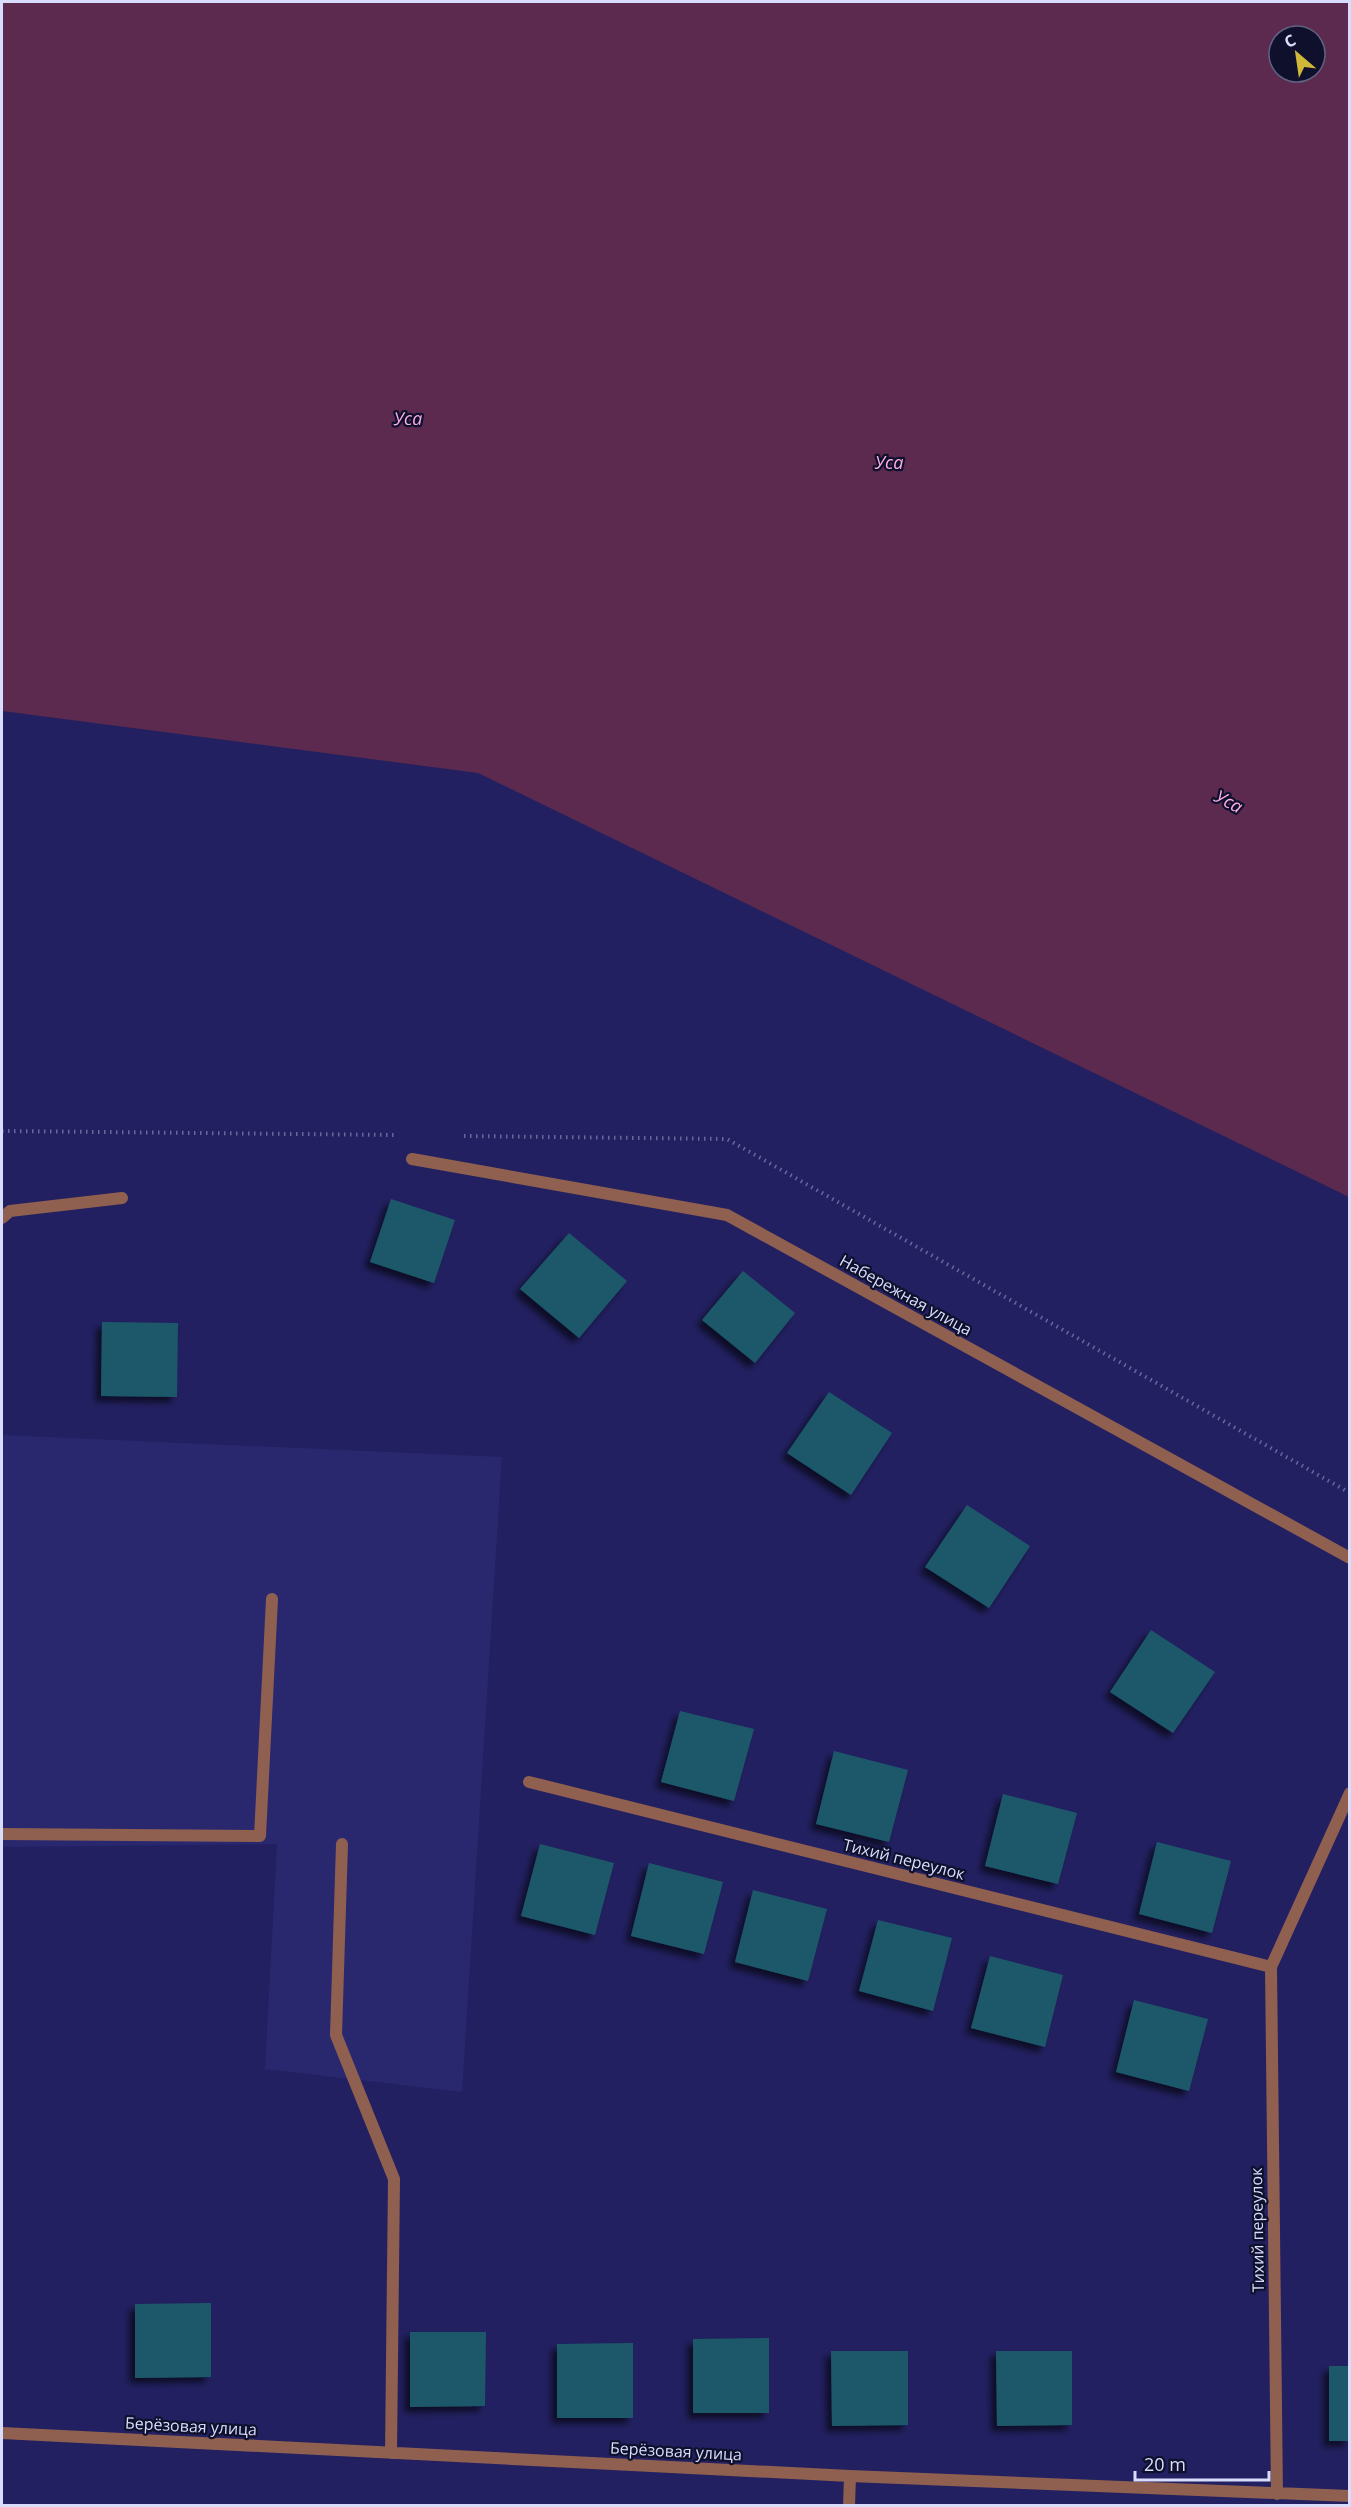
<svg xmlns="http://www.w3.org/2000/svg" width="1351" height="2507" font-family="'Open Sans',sans-serif">
<style>
.built{fill:#29286f}
.water{fill:#5b2a4e;fill-rule:evenodd}
.building{fill:#1c5969;filter:url(#shadow)}
.lines{fill:none;stroke-linecap:round;stroke-linejoin:round}
.path{stroke:#67689c;stroke-width:4;stroke-dasharray:1.5 4.5;stroke-linecap:butt}
.lane{stroke:#8f5f50;stroke-width:12}
.street{stroke:#8f5f50;stroke-width:12}
.labels{text-anchor:middle;dominant-baseline:central;stroke-width:4.5;stroke-linejoin:round;paint-order:stroke}
.street-label{font-size:16px;fill:#d8ddfd;stroke:#0f102c}
.water-label{font-size:18px;font-style:italic;fill:#feade6;stroke:#0f102c}
</style>
<defs>
<filter id="shadow"><feDropShadow dx="-5.5" dy="5.5" stdDeviation="3" flood-color="#0009"/></filter>
</defs>
<rect width="100%" height="100%" fill="#222060"/>
<path class="built" d="M2,1435L502,1457L462,2092L265,2069L277,1844L2,1847Z"/>
<path class="water" d="M2,2H1349V1197L478,773L2,711ZM1279,36H1315V72H1279Z"/>
<path class="building" d="M391,1199L455,1220L434,1283L370,1262Z
M569,1233L627,1281L579,1338L520,1289Z
M743,1271L795,1313L755,1363L702,1320Z
M102,1322L178,1323L177,1397L101,1396Z
M829,1392L892,1433L851,1495L787,1453Z
M967,1505L1030,1546L989,1608L925,1567Z
M1151,1630L1215,1672L1173,1733L1110,1692Z
M680,1711L754,1729L734,1801L661,1782Z
M834,1751L908,1770L889,1842L816,1824Z
M1003,1794L1077,1813L1058,1884L985,1866Z
M1157,1842L1231,1861L1212,1933L1139,1914Z
M540,1844L614,1863L595,1935L521,1916Z
M649,1863L723,1882L704,1954L631,1936Z
M753,1890L827,1909L808,1981L735,1962Z
M878,1920L952,1938L933,2011L859,1991Z
M990,1956L1063,1975L1045,2047L971,2028Z
M1134,2000L1208,2019L1189,2091L1116,2072Z
M211,2303V2377L135,2378V2304Z
M410,2332H486L485,2406L410,2407Z
M769,2338V2413H693V2339Z
M633,2343V2418H557V2344Z
M831,2351H908V2425L832,2426Z
M996,2351H1072V2425L997,2426Z
M1329,2366H1350V2441H1329Z"/>
<g class="lines">
<path class="path" d="M2,1131L394,1135
M464,1136L727,1139L1350,1493"/>
<path class="lane" d="M2,1834L260,1836L272,1599"/>
<path class="street" d="M412,1159L727,1215L1350,1558
M2,1218L10,1211L122,1198
M529,1782L1271,1967
M342,1844L336,2035L394,2179L391,2453
M2,2433L850,2476L1350,2496
M1277,2494L1271,1967L1350,1793
M849,2506L850,2476"/>
</g>
<g class="labels">
<g class="street-label">
<text transform="translate(906 1295) rotate(29)">Набережная улица</text>
<text transform="translate(904 1859) rotate(14)">Тихий переулок</text>
<text transform="translate(1257 2230) rotate(-91)">Тихий переулок</text>
<text transform="translate(191 2426) rotate(3)">Берёзовая улица</text>
<text transform="translate(676 2451) rotate(3)">Берёзовая улица</text>
</g>
<g class="water-label">
<text transform="translate(408 418) rotate(-1)">Уса</text>
<text x="889" y="462">Уса</text>
<text transform="translate(1229 801) rotate(28)">Уса</text>
</g>
</g>
<rect width="1351" height="2507" fill="none" stroke="#d8ddfd" stroke-width="6"/>
<g transform="translate(1297 54) rotate(331)"><circle r="28" fill="#0f102c" stroke="#5f6280" stroke-width="1.5"/>
<path d="M0-4.5L10 22L0 15L-10 22Z" fill="#cfb837"/>
<text y="-9" font-size="16" font-weight="bold" text-anchor="middle" fill="#d8ddfd">С</text>
</g>
<path d="M1135 2471v9h134v-9" fill="none" stroke="#d8ddfd" stroke-width="3"/>
<text x="1144" y="2471" font-size="18" fill="#d8ddfd" stroke="#0f102c" stroke-width="4.5" paint-order="stroke">20 m</text>
</svg>
